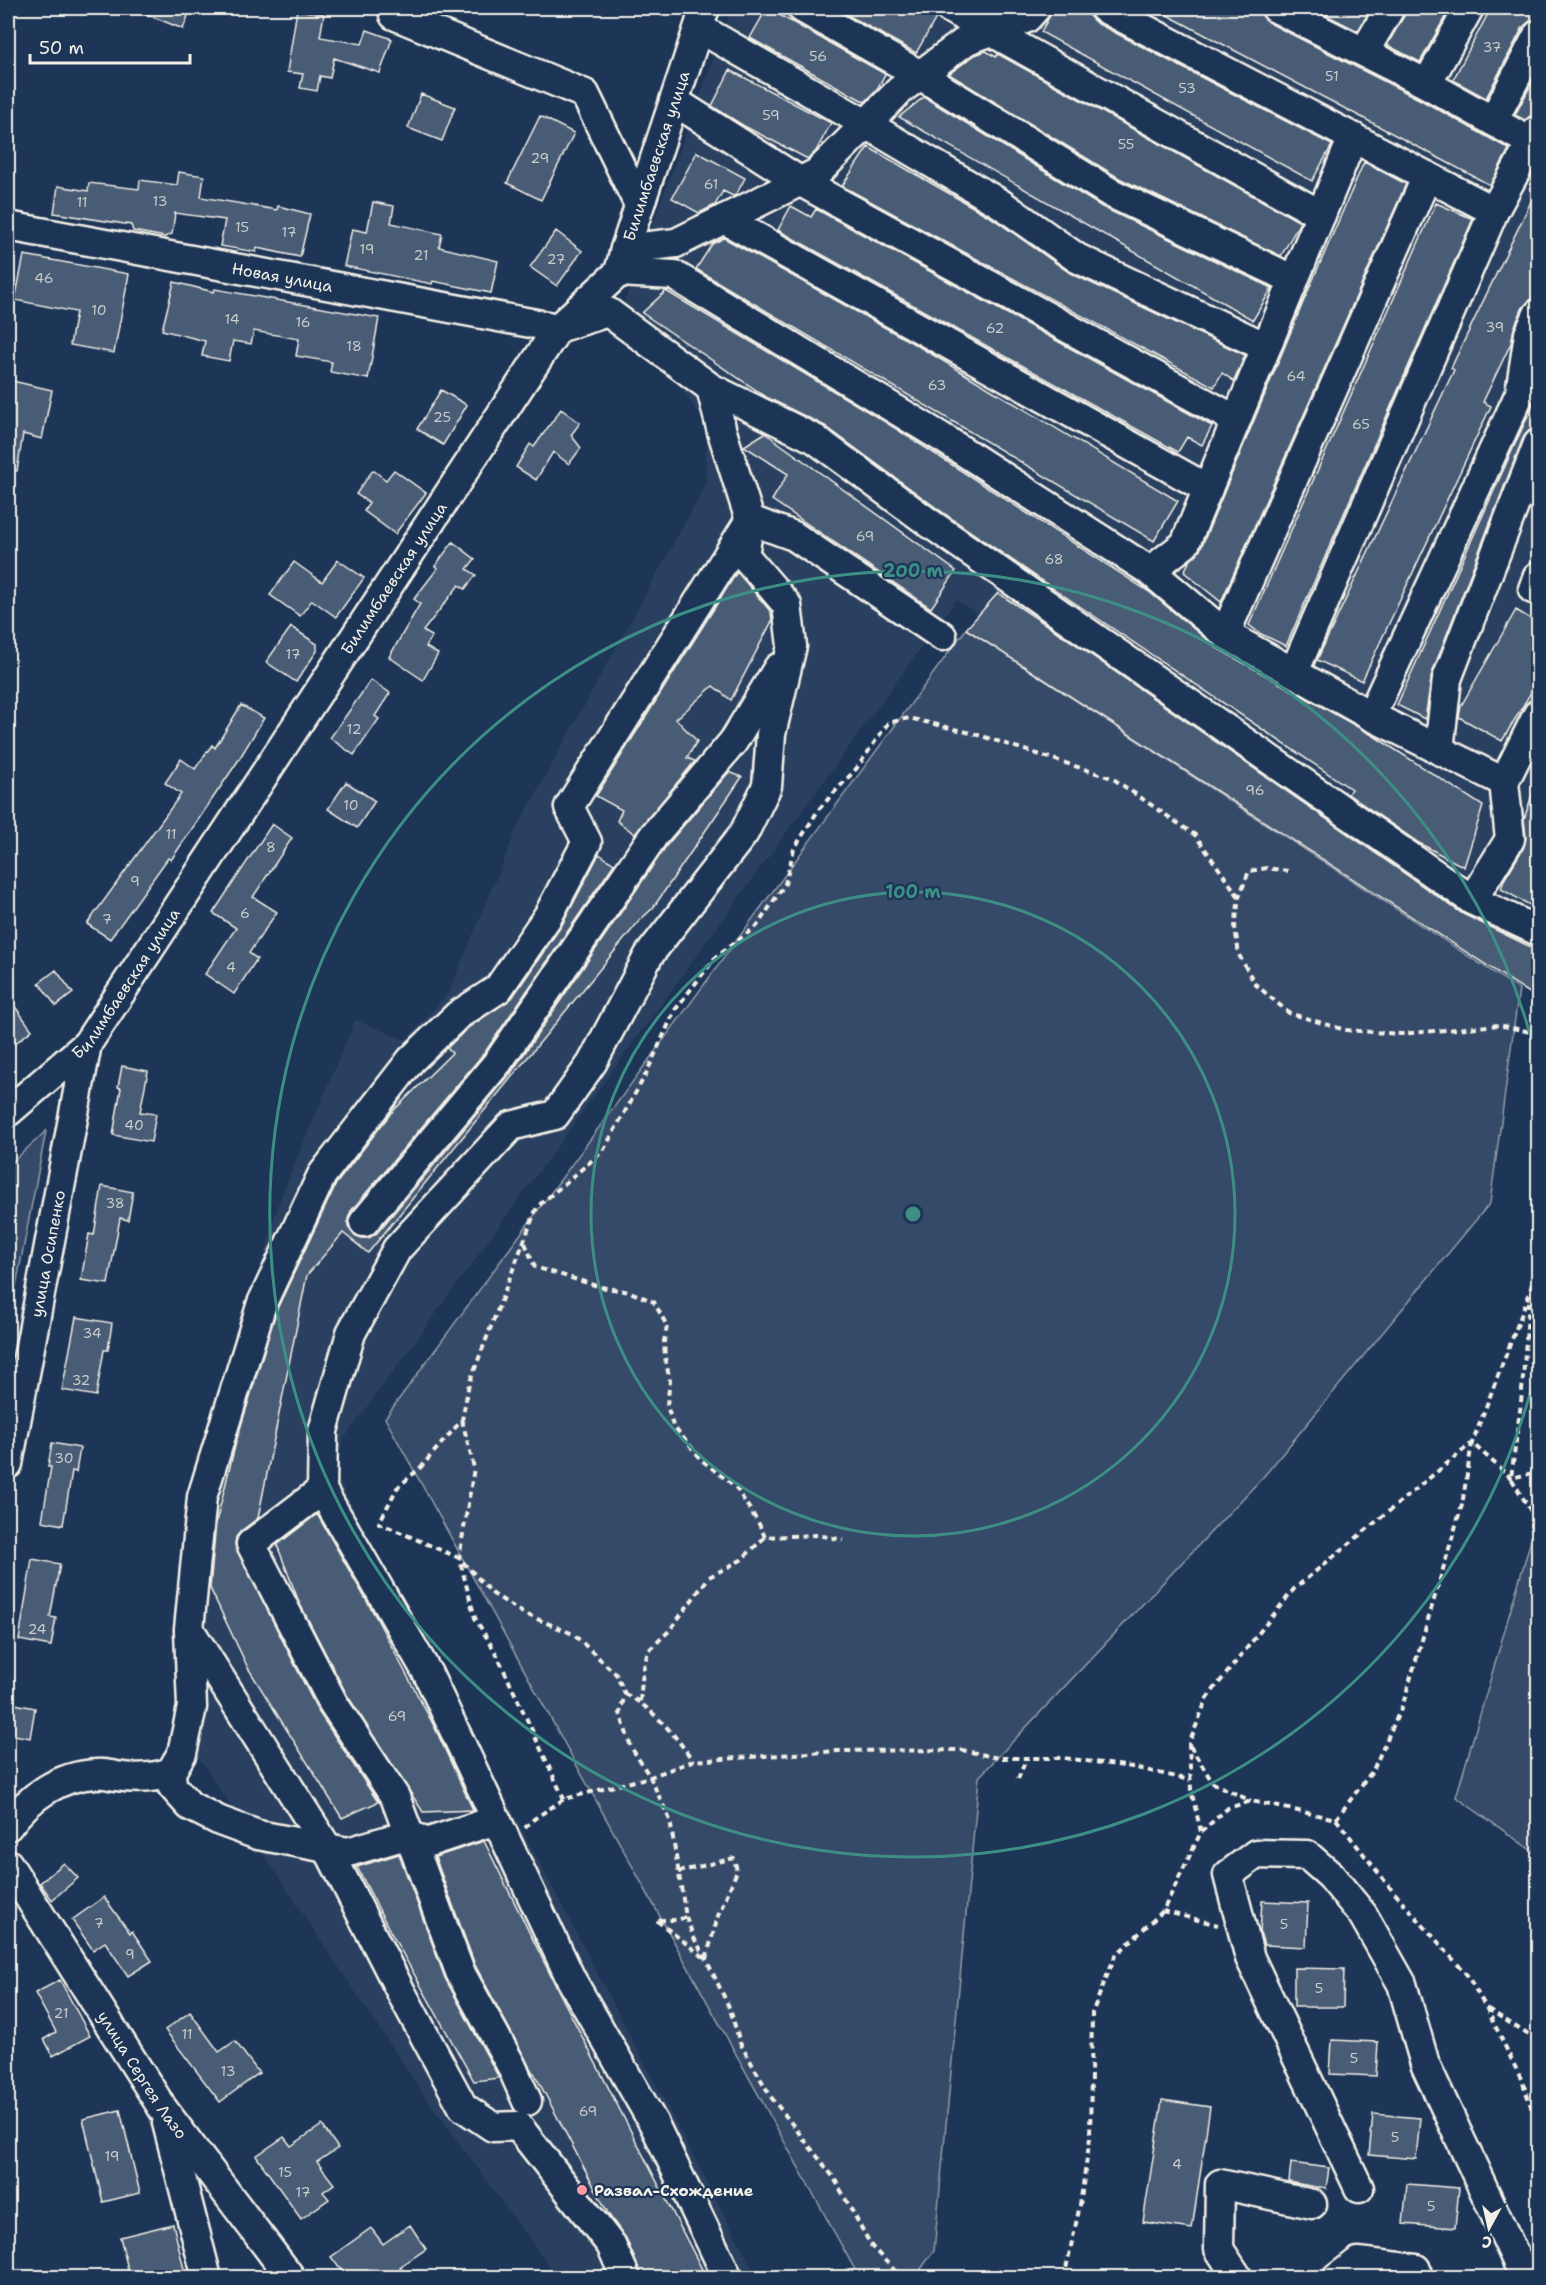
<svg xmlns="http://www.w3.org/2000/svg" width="1546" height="2285" font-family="'Shantell Sans',sans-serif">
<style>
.built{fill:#2a4060}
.green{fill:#354a67;stroke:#949ea8;stroke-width:1.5}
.building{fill:#485b74;stroke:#f4f1e8;stroke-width:1.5}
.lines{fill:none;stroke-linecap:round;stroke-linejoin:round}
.minor-casing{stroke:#f4f1e8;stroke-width:33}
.path{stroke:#f4f1e8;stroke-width:4;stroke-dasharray:6 4.5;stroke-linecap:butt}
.minor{stroke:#1d3557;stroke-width:28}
.ring{fill:none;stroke:#3d8f86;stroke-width:3}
.poi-dot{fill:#ff9aa2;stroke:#1d3557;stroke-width:2}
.labels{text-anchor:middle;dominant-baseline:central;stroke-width:4.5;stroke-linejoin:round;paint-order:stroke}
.number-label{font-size:14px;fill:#c9cccb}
.street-label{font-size:16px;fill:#f4f1e8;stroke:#1d3557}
.poi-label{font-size:16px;font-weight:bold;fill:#f4f1e8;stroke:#1d3557;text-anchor:start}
.centre{fill:#3d8f86;stroke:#1d3557;stroke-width:3}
.ring-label{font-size:18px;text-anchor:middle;font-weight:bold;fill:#3d8f86;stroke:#1d3557;stroke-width:4.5;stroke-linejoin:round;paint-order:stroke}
</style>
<rect width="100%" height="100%" fill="#1d3557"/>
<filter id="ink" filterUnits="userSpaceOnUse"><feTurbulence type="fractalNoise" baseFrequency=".0167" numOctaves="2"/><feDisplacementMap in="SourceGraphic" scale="12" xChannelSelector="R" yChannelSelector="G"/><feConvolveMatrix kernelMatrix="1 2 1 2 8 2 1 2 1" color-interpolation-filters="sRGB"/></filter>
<g filter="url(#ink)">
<path class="built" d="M732,8H1538V984L956,600L344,1439L334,1471L757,2277H557L424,2095L181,1731L202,1496L278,1204L355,1020L406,1040L449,992L518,826L705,486L707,426L623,305Z"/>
<path class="green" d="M966,629L1519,989L1490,1203L1264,1476L979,1777L934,2251L915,2277H859L385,1418Z
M46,1131L8,1327V1166Z
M1538,1516V1855L1456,1797Z"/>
<path class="building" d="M131,8H191L183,29Z
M767,8L885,74L876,91L865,102L750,38Z
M835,8H917L936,18L916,53Z
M1054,8H1085L1090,17L1096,23L1332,145L1312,181L1041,32Z
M1154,8H1251L1261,13L1269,23L1419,99L1509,149L1490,185Z
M1325,8H1371L1358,31L1322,13Z
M1406,8H1450L1420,62L1387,45L1404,16Z
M1491,8H1539V19L1530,21L1523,27L1486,98L1453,80Z
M297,10L324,14L320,37L362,44L367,30L392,39L380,73L334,58L330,78L320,76L317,91L300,88L303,74L287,72Z
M986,51L996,57L998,54L1300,222L1281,256L1119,178L949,74L975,55Z
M730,70L831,123L816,151L808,159L744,126L712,106Z
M1539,70V114L1530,116L1525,120L1515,115Z
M421,94L455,107L442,141L408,128Z
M924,97L1102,207L1272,288L1253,320L899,117Z
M540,116L574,133L541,200L507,183Z
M868,147L992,218L1070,273L1245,355L1234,381L1222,373L1214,387L842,186Z
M697,152L745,178L736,195L733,196L723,191L715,205L699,213L672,198Z
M1364,162L1406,184L1221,602L1184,572L1189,562L1200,550L1302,305Z
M179,172L204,176L201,197L277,210L278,206L310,214L300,257L257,248L256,252L220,246L225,220L175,213L172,234L165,237L133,231L131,225L54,213L58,186L88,191L89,183L139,189L140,180L177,185Z
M1539,185V285L1532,299L1523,307L1514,328L1511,343L1483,402L1491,406L1362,681L1317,660L1454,370L1451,368Z
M373,202L394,206L391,223L442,234L439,247L498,261L491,293L433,281L432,284L344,266L352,229L367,232Z
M1436,203L1473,219L1286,646L1259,633L1249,625Z
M791,206L811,217L816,209L1212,426L1202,445L1187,437L1178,452L778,230Z
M556,231L582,251L557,286L530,267Z
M724,238L918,346L1178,501L1154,541L696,269L712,244Z
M24,255L129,274L114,353L70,345L76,312L15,300Z
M174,282L214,292L215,289L379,318L368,379L330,372L332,362L296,356L299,339L254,331L251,344L233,341L229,361L202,356L205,341L162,330Z
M666,291L887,423L1148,591L1217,648L1374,736L1483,806L1464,867L1419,843L1348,794L1351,789L1060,593L938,509L825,426L768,398L642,313Z
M8,380L52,390L42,439L23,434L17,471L8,470Z
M1539,386V428L1528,431L1523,438L1432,673L1425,719L1397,705L1535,400Z
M441,390L467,405L443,445L417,429Z
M561,409L580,423L571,435L581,448L569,464L553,452L536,480L516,467L530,444L534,447Z
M765,433L956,571L931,608L772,500L788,474L744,446Z
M373,470L386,480L394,470L426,493L395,534L364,511L369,503L356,494Z
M453,542L475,559L467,569L476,575L465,589L459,585L423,631L432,636L426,647L438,654L423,680L389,657L420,604L414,599L438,568L435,566Z
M338,560L364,578L336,617L312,600L300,616L270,595L294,562L322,582Z
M737,572L771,612L772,621L731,700L713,686L676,719L697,741L687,758L695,761L635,834L617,821L622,810L596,796Z
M998,593L1071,641L1463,914L1539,951V999L966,629Z
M1516,610L1539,624V679L1502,741L1459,717L1461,706Z
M291,627L317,644V651L296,682L266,662Z
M371,680L390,693L375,716L379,719L354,755L330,738Z
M241,705L264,718L238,761L171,860L168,858L110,939L87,924L181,794L165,783L181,759L195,769L212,745L215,748Z
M729,772L742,777L653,908L640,920L368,1253L343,1233L307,1275L258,1518L241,1531L236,1537L235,1545L318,1711L378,1802L342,1818L248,1668L210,1588L216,1523L236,1442L277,1309L336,1184L391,1113L452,1053L447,1048L468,1028L512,998L562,925L599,854L614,864L485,1052L351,1211L348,1219V1227L354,1235L362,1238H369L377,1233L511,1073L667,845Z
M346,782L375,801L357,828L328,809Z
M1535,786L1539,787V897L1535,908L1501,889L1504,880L1524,847L1526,837L1524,819Z
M272,824L292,838L253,897L277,912L249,953L257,959L234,994L205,974L236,928L213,913Z
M56,970L73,993L56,1006L39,983Z
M8,997L32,1030L8,1049Z
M122,1066L148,1071L140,1112L156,1114L151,1142L113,1135L121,1088L118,1087Z
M102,1186L133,1192L128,1220L120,1218L108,1284L81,1280L89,1234L94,1235Z
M76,1317L112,1323L108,1350H104L96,1396L62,1390Z
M52,1443L80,1448L76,1472L72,1471L63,1525L42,1521L51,1467H48Z
M317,1514L377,1619L435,1728L473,1810L423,1812L347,1695L299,1602L277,1545Z
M32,1559L60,1564L50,1617L56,1618L51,1646L19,1640Z
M10,1703L35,1708L30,1738L8,1734Z
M484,1841L556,1986L706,2277H642L626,2238L609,2215L534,2073H533L475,1965L435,1857Z
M399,1854L445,1978L499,2078L474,2081L390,1931L357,1867Z
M64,1863L78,1878L52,1900L40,1883Z
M104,1897L130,1933L132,1931L152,1961L128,1976L105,1942L93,1950L72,1920Z
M1262,1901L1308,1903L1306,1947L1264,1945L1260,1932Z
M1294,1968L1344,1969L1343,2007H1294Z
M60,1980L90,2036L53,2056L44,2039L56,2032L35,1993Z
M190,2012L219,2052L235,2041L259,2073L220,2102L165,2030Z
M1332,2040L1378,2042L1376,2076L1330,2074Z
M1162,2100L1210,2107L1192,2229L1143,2222Z
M120,2110L140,2193L103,2202L83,2119Z
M1373,2114L1420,2118L1416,2159L1369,2155Z
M322,2125L338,2148L317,2162L334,2184L323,2192L329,2199L301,2219L256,2156L284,2137L291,2146Z
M1291,2163L1329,2168L1326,2189L1289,2182Z
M1407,2184L1459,2188L1455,2228L1403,2224Z
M173,2224L186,2277H130L120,2237Z
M410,2225L426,2249L400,2267L408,2277H346L331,2257L371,2228L383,2244Z"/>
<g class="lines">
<g class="minor-casing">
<g id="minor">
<path d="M802,8L920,75L1111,193L1294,280"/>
<path d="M949,8L1321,215"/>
<path d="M1104,8L1494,211L1538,130"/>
<path d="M1276,8L1427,84L1532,143"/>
<path d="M394,15L585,94L639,205"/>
<path d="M699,28L866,124L1001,204L1077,258L1266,347"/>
<path d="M1364,52L1390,8"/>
<path d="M1427,84L1469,8"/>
<path d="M674,101L801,182L1236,420"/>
<path d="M1493,121L1538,35"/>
<path d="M724,219L1208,489"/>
<path id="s1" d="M8,226L558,328L608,312L711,388L815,439L928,522L1472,900L1538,931"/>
<path d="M625,249L676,243L817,173L900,90L967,40L1027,18L1036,8"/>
<path d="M619,272L674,275L941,437L1150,571L1225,634L1371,716L1504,782L1510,839L1472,900"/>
<path d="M711,388L722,432L750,520L744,555L787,605L792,646L771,734L767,786L744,833L649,955L592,1063L555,1115L511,1126L397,1249L351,1333L323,1431L322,1490L428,1674L571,1979L654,2124L728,2278"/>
<path d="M1150,571L1185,544L1353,137"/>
<path d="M1533,589L1538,576"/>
<path d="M1225,634L1427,176"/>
<path d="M1294,672L1494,211"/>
<path d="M1371,716L1520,393L1529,334L1538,314"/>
<path d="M1439,750L1447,679L1538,444"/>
<path d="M1504,782L1538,714"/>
<path id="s2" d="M8,1112L87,1044L558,328L619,272L625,249L705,8"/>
<path d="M364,1222L498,1062L654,835L733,742L778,668"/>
<path id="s3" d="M8,1464L87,1044"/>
<path d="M322,1490L251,1544L333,1703L395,1797L460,1972L511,2065L527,2101"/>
<path d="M189,1631L192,1707L182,1753L171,1772L172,1786L190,1806L220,1821L258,1835L348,1852L409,1834L426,1843L496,1820"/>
<path d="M8,1826C29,1797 60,1775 97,1774C103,1773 110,1775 116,1776C135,1779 152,1779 171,1772"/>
<path id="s4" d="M8,1864L163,2109L291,2278"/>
<path d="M167,2123L207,2278"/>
<path d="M1359,2188L1250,1958L1228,1875L1256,1854L1307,1855L1331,1876L1363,1915L1402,1984L1425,2064L1525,2278"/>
<path d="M626,2278L611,2245L518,2126L493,2127L463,2107L402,1994L328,1849L189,1629L202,1497L262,1303L322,1175L411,1060L458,1015L498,989L548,916L587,842L569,807L750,520L794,536L942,636"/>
<path d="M1238,2278L1219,2249L1220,2184L1312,2204"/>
<path d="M1337,2278L1358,2262L1416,2269L1415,2278"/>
</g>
</g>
<path class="path" d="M1288,871L1267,868L1249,871L1239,897L1235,927L1239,955L1255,984L1289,1013L1345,1030L1401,1034L1499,1025L1526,1031L1538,1038
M525,1243L535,1267L601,1287L630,1292L654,1302L667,1326L664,1341L665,1358L670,1381L667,1405L673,1426L704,1462L735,1486L759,1524L765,1537
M1529,1302L1521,1403L1511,1478L1538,1523
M462,1420L474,1468L459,1558L475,1618L496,1653L564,1799
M625,1694C651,1706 677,1737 693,1761
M640,1701L643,1671L648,1651L669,1631L709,1577L741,1560L765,1537L818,1535L843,1540
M1190,1746L1213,1783L1251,1801
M1018,1779L1027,1757
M1336,1819L1392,1890L1467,1975L1487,2009L1523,2083L1538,2127
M525,1828L534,1819L564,1799L650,1777L693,1761L838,1751L962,1750L998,1758H1064L1132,1767L1190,1780
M1201,1832L1228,1808L1251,1801L1336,1819L1373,1770L1403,1704L1462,1505L1472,1443L1511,1478L1538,1472
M678,1872L734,1858L737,1871L718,1916L706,1959L656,1920H677L686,1917L670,1820L650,1777L631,1747L620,1713L625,1694L616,1674L573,1634L523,1613L493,1594L459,1558L379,1523L397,1488L420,1468L462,1420L469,1384L537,1207L603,1151L646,1074L675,1010L715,958L757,926L785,884L794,849L819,809L856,769L888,723L909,718L975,734L1112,778L1195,835L1239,897
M1163,1911L1218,1925
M686,1917L694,1938L706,1959L730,2009L740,2043L771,2097L834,2178L872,2247L902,2278
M1488,2009L1538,2041
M1064,2278L1080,2205L1090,2138L1092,2013L1115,1956L1163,1911L1201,1832L1191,1790L1189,1744L1207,1698L1294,1589L1472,1443L1529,1295L1538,1262"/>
<use href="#minor" class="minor"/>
</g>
</g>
<g class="ring">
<circle cx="913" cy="1214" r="322"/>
<path d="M1538 1364A643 643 0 1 1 1538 1064"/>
</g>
<circle class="poi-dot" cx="582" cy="2190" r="6"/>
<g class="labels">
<g class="number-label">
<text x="1492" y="47">37</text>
<text x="818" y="56">56</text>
<text x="1332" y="76">51</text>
<text x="1187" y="88">53</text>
<text x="771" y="115">59</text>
<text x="1126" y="144">55</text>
<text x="540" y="158">29</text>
<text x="711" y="184">61</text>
<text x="160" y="201">13</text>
<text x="82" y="202">11</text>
<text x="242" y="227">15</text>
<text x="289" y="232">17</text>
<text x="367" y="249">19</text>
<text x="421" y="255">21</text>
<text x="556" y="259">27</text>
<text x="44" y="278">46</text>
<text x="99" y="310">10</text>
<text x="232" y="319">14</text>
<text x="303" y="322">16</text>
<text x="1495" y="327">39</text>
<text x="995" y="328">62</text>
<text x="354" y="346">18</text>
<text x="1296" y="376">64</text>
<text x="937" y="385">63</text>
<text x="442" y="417">25</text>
<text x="1361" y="424">65</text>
<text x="865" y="536">69</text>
<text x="1054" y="559">68</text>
<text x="293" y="654">17</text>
<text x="354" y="729">12</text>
<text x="1255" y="790">96</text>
<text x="351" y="805">10</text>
<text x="171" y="834">11</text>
<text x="271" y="847">8</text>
<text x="135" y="881">9</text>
<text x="245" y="913">6</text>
<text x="107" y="919">7</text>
<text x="231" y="967">4</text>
<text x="134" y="1125">40</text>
<text x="115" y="1203">38</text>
<text x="92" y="1333">34</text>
<text x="81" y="1380">32</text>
<text x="64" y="1458">30</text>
<text x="37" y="1629">24</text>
<text x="397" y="1716">69</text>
<text x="99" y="1923">7</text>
<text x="1284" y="1924">5</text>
<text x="130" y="1954">9</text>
<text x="1319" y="1988">5</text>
<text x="61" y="2013">21</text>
<text x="187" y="2034">11</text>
<text x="1354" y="2058">5</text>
<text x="228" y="2071">13</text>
<text x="588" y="2111">69</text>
<text x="1395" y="2137">5</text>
<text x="112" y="2156">19</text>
<text x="1177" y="2164">4</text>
<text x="285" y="2172">15</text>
<text x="303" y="2192">17</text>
<text x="1431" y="2206">5</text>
</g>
<g class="street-label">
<text stroke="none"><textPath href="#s2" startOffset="1166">Билимбаевская улица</textPath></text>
<text stroke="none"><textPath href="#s1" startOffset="279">Новая улица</textPath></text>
<text stroke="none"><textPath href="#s2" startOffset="662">Билимбаевская улица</textPath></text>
<text stroke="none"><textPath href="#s2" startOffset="176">Билимбаевская улица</textPath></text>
<text stroke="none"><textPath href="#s3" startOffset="214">улица Осипенко</textPath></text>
<text stroke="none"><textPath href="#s4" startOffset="250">улица Сергея Лазо</textPath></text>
</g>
<g class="poi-label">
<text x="594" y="2190">Развал-Схождение</text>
</g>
</g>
<circle cx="913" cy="1214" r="9" class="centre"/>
<g class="ring-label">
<text x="913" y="577">200 m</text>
<text x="913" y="898">100 m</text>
</g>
<rect width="1546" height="2285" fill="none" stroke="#1d3557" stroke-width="30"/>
<rect x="15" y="15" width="1516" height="2255" fill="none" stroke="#f4f1e8" stroke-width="2" filter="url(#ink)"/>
<g transform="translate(1489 2228) rotate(188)" stroke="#1d3557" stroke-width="4.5" paint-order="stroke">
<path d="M0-4.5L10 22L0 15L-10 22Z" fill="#f4f1e8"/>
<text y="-9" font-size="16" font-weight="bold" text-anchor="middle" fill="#f4f1e8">С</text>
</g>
<path d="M30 54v9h160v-9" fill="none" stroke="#f4f1e8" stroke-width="3"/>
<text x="39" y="54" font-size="18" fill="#f4f1e8" stroke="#1d3557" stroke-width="4.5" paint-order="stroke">50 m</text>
</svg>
